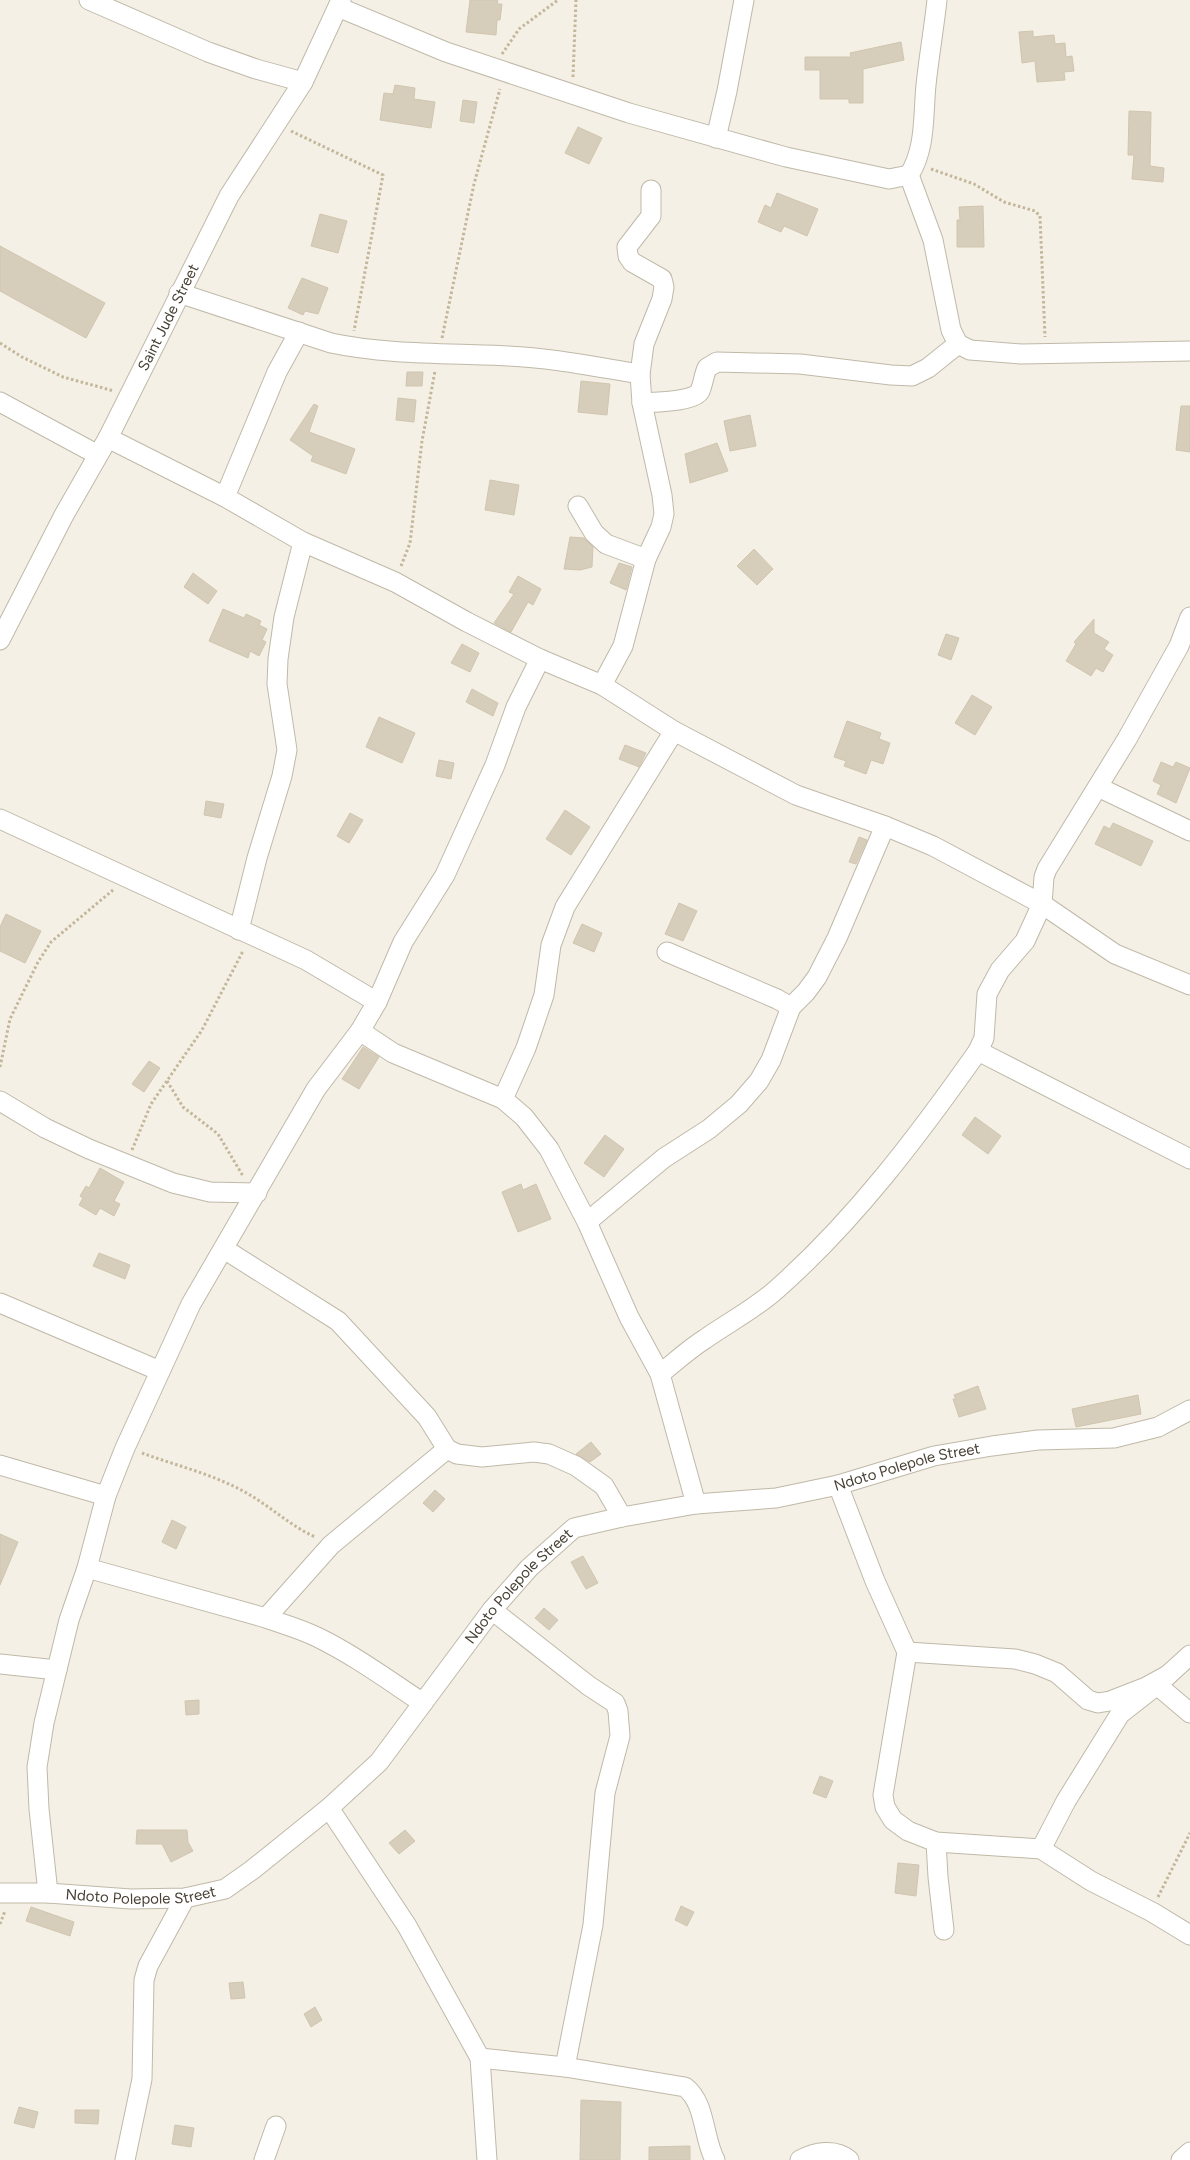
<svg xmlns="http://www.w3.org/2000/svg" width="1190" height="2160" font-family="Figtree,sans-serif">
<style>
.building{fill:#d6cdbb;stroke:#d1c5ae}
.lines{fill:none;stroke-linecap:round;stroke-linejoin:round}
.street-casing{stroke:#c0b9a8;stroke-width:21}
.path{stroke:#c3b699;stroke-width:3;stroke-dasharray:2.5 2.5;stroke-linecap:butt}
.street{stroke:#fff;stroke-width:19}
.labels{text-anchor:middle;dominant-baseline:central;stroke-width:4;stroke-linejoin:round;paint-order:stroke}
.street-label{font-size:15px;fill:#474135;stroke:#fff}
</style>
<rect width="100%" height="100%" fill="#f4f0e6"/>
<path class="building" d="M470,0H498L497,4H502L500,20H497L496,35L466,32Z
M1033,31V37L1054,35L1055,44L1065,43L1066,57L1072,56L1074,71L1064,72L1065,80L1037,82L1035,61L1022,63L1019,32Z
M901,42L904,60L863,69V103H849V99H820V70H805V57H851L850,53Z
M395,85L415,88L414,99L435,102L431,128L380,120L384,93L393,94Z
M463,100L477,102L474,123L460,121Z
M1129,111L1151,112L1150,166L1164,168L1163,182L1132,179L1134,155H1128Z
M578,127L602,138L589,164L565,153Z
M777,193L818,209L807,236L784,226L781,232L758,222L765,205L771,208Z
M983,206L984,247H957V220H960L959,207Z
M320,214L347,221L338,253L311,246Z
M0,246L105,303L86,338L0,291Z
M302,278L328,288L318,314L305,311L303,315L288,308Z
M407,372H423L422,386H406Z
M581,381L610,384L607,415L578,412Z
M398,398L416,400L414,422L396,420Z
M314,404L318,406L309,432L355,449L346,474L311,461L313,456L290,440Z
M1181,406H1190V452L1176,450Z
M750,415L756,446L730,451L724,421Z
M717,443L728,471L690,483L685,454Z
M490,480L519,485L514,515L485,510Z
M570,537L584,538L593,547L592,567L580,570L564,569Z
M754,549L773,569L757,585L737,566Z
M619,563L632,567L626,590L610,583Z
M193,573L217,591L208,604L184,587Z
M518,576L541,589L533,605L528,602L511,632L494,623L514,594L509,592Z
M223,609L244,618L246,614L261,621L259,625L267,629L262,640L266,642L259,656L250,651L248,658L209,641Z
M1094,619V633L1109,642L1104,649L1113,655L1103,672L1096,668L1091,676L1066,661L1076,644L1074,642Z
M946,634L959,638L951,660L938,655Z
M462,644L479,653L470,672L451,663Z
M472,689L498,703L493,716L466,702Z
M972,695L992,707L975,735L955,723Z
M379,717L415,733L402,763L366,747Z
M847,721L881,733L879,739L890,743L883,764L871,760L866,774L844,766L846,761L834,757Z
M625,745L646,753L639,767L619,759Z
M439,760L454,763L451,779L436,776Z
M1161,762L1173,767L1176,762L1190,768L1176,803L1157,794L1161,785L1153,781Z
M206,801L224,804L221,818L204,815Z
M565,810L590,827L571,855L546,839Z
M350,813L363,820L349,843L337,836Z
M1113,823L1153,841L1141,866L1095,844L1104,826L1110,829Z
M859,837L867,840L856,864L849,862Z
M679,903L697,911L683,941L665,934Z
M6,914L41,931L25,963L0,951V927Z
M582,924L602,933L594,952L573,943Z
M363,1047L379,1057L359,1089L342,1079Z
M149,1061L160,1068L144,1092L132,1084Z
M975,1117L1001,1136L988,1154L962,1135Z
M605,1135L624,1149L604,1177L584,1163Z
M100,1168L124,1182L114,1201L120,1204L114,1216L100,1208L96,1215L79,1205L83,1198L80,1196L86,1186L89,1188Z
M521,1184L523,1190L536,1184L551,1219L518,1232L502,1192Z
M99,1253L130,1265L125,1279L93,1266Z
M978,1386L986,1409L959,1417L953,1399H956L954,1395Z
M1138,1395L1141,1414L1076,1427L1072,1409Z
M591,1442L601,1454L590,1462L576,1454Z
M435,1490L445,1499L433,1512L423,1503Z
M172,1520L186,1527L176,1549L162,1542Z
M0,1534L18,1542L0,1585Z
M583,1556L598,1583L586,1589L571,1562Z
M544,1608L558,1620L549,1630L535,1618Z
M199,1700V1714L186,1715L185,1701Z
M820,1776L833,1781L826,1798L813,1793Z
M137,1830H187L188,1842L193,1851L171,1862L162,1844H136Z
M405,1830L415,1841L399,1854L389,1843Z
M898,1863L919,1865L916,1896L895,1893Z
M681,1906L694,1912L687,1926L675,1920Z
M31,1907L74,1922L70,1936L26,1921Z
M243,1982L245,1998L231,1999L229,1983Z
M315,2007L322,2020L311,2027L304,2014Z
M581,2100L621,2102L620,2160H580Z
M19,2107L38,2112L34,2128L14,2123Z
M75,2110H99L98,2124L75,2123Z
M175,2125L194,2128L191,2147L172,2144Z
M690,2146V2160H649V2147Z"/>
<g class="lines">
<g class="street-casing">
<g id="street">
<path d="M89,0L208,52L256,69L303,82"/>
<path d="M338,7L446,52L629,113L786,157L889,179L909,175C926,149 923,115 926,85C929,56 934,28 937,0"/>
<path d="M716,138L727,91L744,0"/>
<path d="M909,175L933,240L951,330L958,344L970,350L1021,354L1190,351"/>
<path d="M179,293L331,343C388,355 449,353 508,356C553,358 596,367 640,374"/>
<path d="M0,402L98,455"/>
<path d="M642,403C653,402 695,402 700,391C703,384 704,375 707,368L717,362L800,364L891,375L912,376L928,368L958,344"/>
<path d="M108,438L225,497L303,542L395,582L467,622L540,659L602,685L674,731L796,795L885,826L933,846L1042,904L1115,954L1190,985"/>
<path d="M225,497L277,372L299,332"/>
<path d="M578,506L594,533L606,544L646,559"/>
<path id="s1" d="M0,640L64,515L108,438L229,196L303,82L341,0"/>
<path d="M602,685L623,646L646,559L661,527L664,514L662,495L642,403L640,374L644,344L662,299L664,287L662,279L632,262L628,256L627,247L651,216V190"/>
<path d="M1098,787L1190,831"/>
<path d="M0,819L306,960L377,1002"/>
<path d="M239,930L257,858L282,776L287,750L277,684L278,659L284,617L303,542"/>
<path d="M667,952L777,999L791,1007"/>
<path d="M360,1031L393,1053L503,1099L524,1117L549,1149L587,1222L629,1317L660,1374L696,1504"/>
<path d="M978,1051L1190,1159"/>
<path d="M503,1099L526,1048L544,995L551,945L565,907L674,731"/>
<path d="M0,1101L45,1128L89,1149L173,1183L210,1192L257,1193"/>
<path d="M587,1222L664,1158L709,1129L739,1104L759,1081L771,1060L791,1007L806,992L817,977L837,938L885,826"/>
<path d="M224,1249L338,1321L427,1417L447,1449L457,1454L482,1457L534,1452L549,1454L576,1466L604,1486L622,1517"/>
<path d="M0,1303L160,1371"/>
<path d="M660,1374C675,1362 689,1349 705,1339C729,1322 755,1309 777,1289C855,1220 918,1136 978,1051L984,1038L987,994L1000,970L1025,941L1042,904L1044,877L1047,869L1127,739L1179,646L1190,617"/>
<path d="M0,1465L106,1496"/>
<path d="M838,1485L875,1581L907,1652L883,1795L885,1807L893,1820L908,1831L936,1842L1041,1849L1091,1881L1152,1912L1190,1935"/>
<path d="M87,1568L266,1618C283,1624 301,1629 317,1637C354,1655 388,1680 423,1703"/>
<path d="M492,1610L589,1686L615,1703L618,1711L620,1736L605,1793L593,1925L565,2067"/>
<path d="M266,1618L331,1545L447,1449"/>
<path d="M907,1652L1015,1659L1035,1664L1057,1673L1088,1700L1098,1703L1110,1701L1146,1687L1168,1675"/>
<path d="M0,1664L57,1670"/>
<path d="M1157,1685L1190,1713"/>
<path d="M329,1808L407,1926L480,2058L487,2160"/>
<path d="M936,1842L938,1877L944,1930"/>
<path d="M1041,1849L1066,1801L1120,1714L1157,1685L1190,1655"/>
<path id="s2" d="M0,1893H48L131,1899L185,1898L225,1889L252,1870L329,1808L379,1762L492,1610L529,1568L574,1528L622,1517L696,1504L776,1498L838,1485L934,1456L992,1446L1038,1440L1114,1438L1158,1427L1190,1410"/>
<path d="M48,1893L39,1809L37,1767L44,1723L69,1620L87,1568L106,1496L125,1448L191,1304L316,1089L360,1031L377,1002L403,942L445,875L495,765L516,707L540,659"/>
<path d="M480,2058L565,2067L685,2087C706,2103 703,2138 715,2160"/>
<path d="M125,2160L142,2079L144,1980L148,1966L185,1898"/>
<path d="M264,2160L276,2126"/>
<path d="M800,2160C815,2152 835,2148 849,2160"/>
<path d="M1181,2160L1190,2152"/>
</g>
</g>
<path class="path" d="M502,54L519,29L558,0
M573,77L576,0
M291,131L383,175L354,331
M931,169L974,184L1004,202L1035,211L1040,216L1045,337
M442,338L474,184L500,89
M0,343L22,357L63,377L114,391
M401,566L410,543L422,441L435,371
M0,1067L10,1019L38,962L51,942L113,890
M167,1081L183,1107L218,1134L243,1176
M132,1150L151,1104L202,1030L243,951
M142,1453C177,1466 217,1475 250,1495C272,1508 291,1526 315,1537
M1158,1897L1190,1833
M0,1924L5,1911"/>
<use href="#street" class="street"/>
</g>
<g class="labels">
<g class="street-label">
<text stroke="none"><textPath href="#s1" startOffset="364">Saint Jude Street</textPath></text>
<text stroke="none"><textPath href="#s2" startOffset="1071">Ndoto Polepole Street</textPath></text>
<text stroke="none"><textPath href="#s2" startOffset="651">Ndoto Polepole Street</textPath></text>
<text stroke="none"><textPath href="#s2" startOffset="141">Ndoto Polepole Street</textPath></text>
</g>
</g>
</svg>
